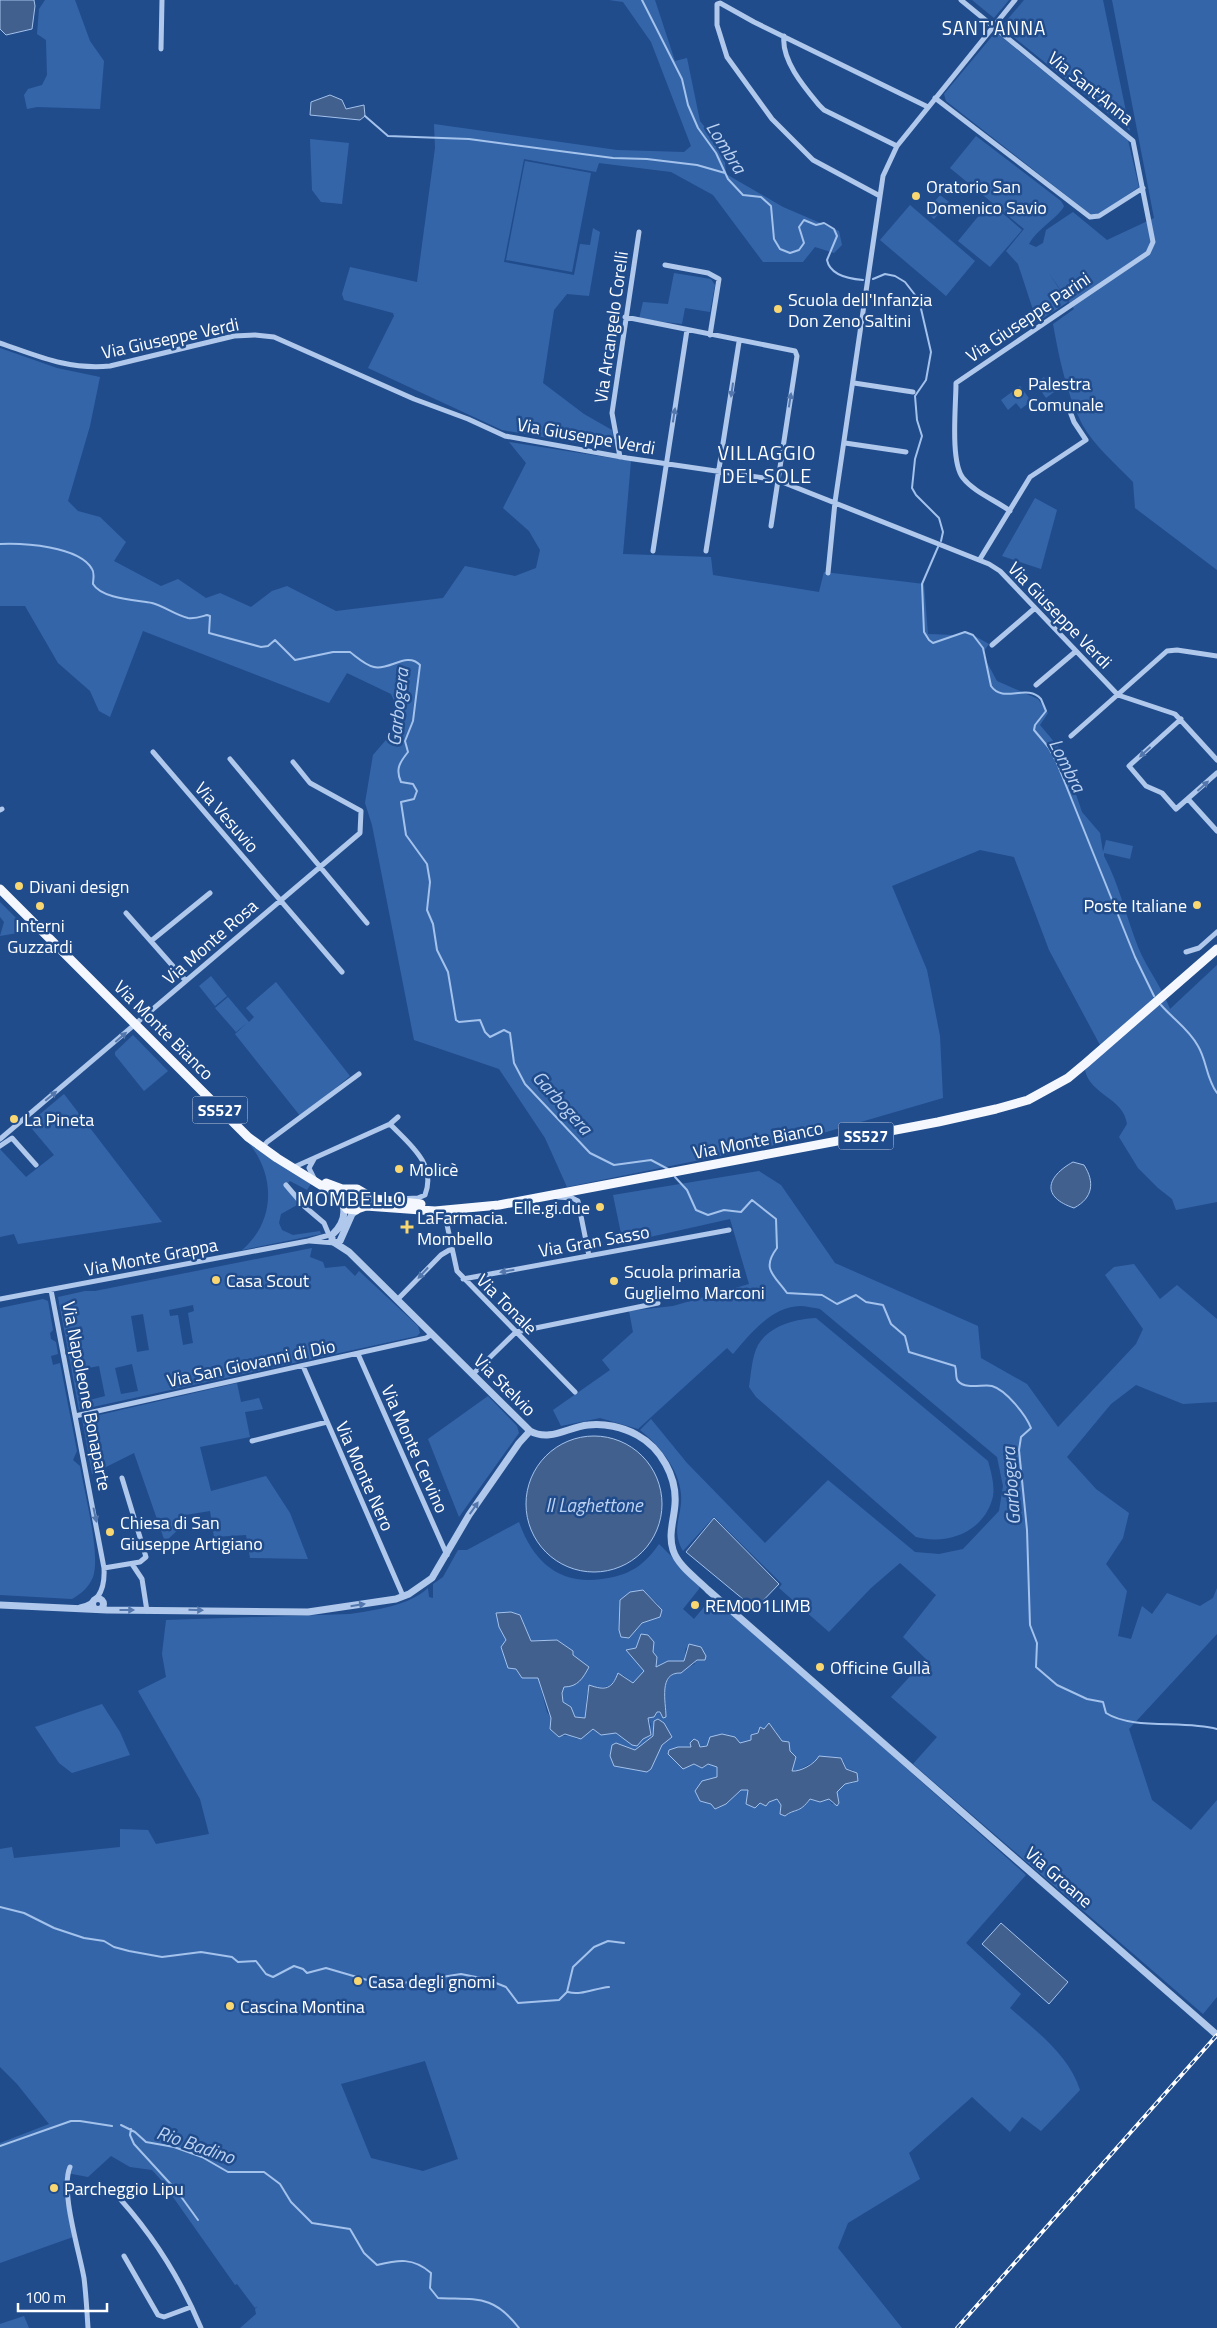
<svg xmlns="http://www.w3.org/2000/svg" width="1217" height="2328" font-family="'Titillium Web',sans-serif">
<style>
.green{fill:#3565a9;fill-rule:evenodd}
.water{fill:#42608e;stroke:#a3c2ec}
.lines{fill:none;stroke-linecap:round;stroke-linejoin:round}
.stream{stroke:#a3c2ec;stroke-width:2}
.minor{stroke:#afc8eb;stroke-width:5}
.tertiary{stroke:#afc8eb;stroke-width:7}
.primary{stroke:#f4f8fe;stroke-width:9}
.rail-casing{stroke:#fff;stroke-width:4}
.rail{stroke:#214c8c;stroke-width:2;stroke-dasharray:5.5;stroke-linecap:butt}
.oneway{fill:#5377ad}
.poi-dot{fill:#f8d671;stroke:#214c8c;stroke-width:2}
.labels{text-anchor:middle;dominant-baseline:central;stroke-width:5;stroke-linejoin:round;paint-order:stroke}
.shield{fill:#214c8c;stroke:#bcc9dc;stroke-width:1}
.shield-label{font-size:16px;font-weight:bold;fill:#fff}
.street-label{font-size:18px;fill:#fff;stroke:#214c8c}
.poi-label{font-size:18px;fill:#fff;stroke:#214c8c;text-anchor:start}
.neighbourhood-label{font-size:19px;letter-spacing:1px;fill:#fff;stroke:#214c8c}
.water-label{font-size:19px;font-style:italic;fill:#bbd2f2;stroke:#214c8c}
.quarter-label{font-size:20px;letter-spacing:1px;fill:#fff;stroke:#214c8c}
</style>
<rect width="100%" height="100%" fill="#214c8c"/>
<path class="green" d="M45,0H75L90,41L104,61L100,109L37,107L27,109L24,95L28,89L42,85L47,75L46,40L37,34L39,9Z
M609,0H655L675,61L687,58L700,121L724,151L726,174L783,207L839,231L842,245L834,253L815,247L803,262H763L713,195L671,172L599,163L596,172L524,159L504,262L574,275L580,244L590,245L593,228L600,232L589,296L567,294L554,310L543,383L584,414L612,430L614,443L612,449L502,430L368,368L394,316L393,313L344,300L342,294L350,267L417,282L435,148L434,124L617,150L684,152L691,146L651,42L623,2Z
M972,0H1009L994,18Z
M1024,0H1103L1130,131L1001,27Z
M1112,0H1217V570L1135,508L1133,482C1116,464 1094,446 1082,424C1066,393 1059,357 1053,324L1074,309L1048,272L1068,302L1037,322L1018,264L1006,251L1024,229L950,168L976,136L1061,201L1064,206C1060,216 1036,230 1029,244L1036,247L1043,243L1046,230L1073,212L1107,240L1154,218Z
M994,34H998L1128,140L1139,187L1096,216L1090,214L946,101L944,94Z
M310,139L349,143L342,204L321,202L312,190Z
M525,161L591,173L572,272L506,260Z
M940,195L949,202L934,219L926,212Z
M990,202L1022,230L990,267L958,241Z
M910,205L975,261L946,296L880,240Z
M674,273L711,279L715,285L710,312L685,308L682,324L639,319L643,302L668,304Z
M0,348L57,368L100,377L90,426L68,501L78,511L100,517L126,542L114,561L161,586L178,579L206,598L220,593L251,607L272,591L287,586L336,611L443,598L465,566L515,576L536,568L540,550L529,531L503,508L526,463L509,442L631,461L623,554L711,557L713,575L819,592L824,572L924,584L928,634L954,635L966,631L989,644L983,652L984,657L997,681L1038,699L1048,713L1040,725L1061,750L1082,812L1100,833L1103,852L1106,840L1133,846L1130,859L1104,853V856C1119,884 1126,916 1138,947C1147,969 1162,987 1170,1009L1217,965V1202L1176,1210L1172,1199L1158,1188L1138,1168L1119,1137L1127,1124C1124,1098 1090,1095 1085,1070L1092,1062L1089,1054L1100,1045L1049,950L1014,857L980,850L892,886L927,970L940,1036L943,1098L799,1140L567,1187L545,1138L499,1069L414,1040L372,825L365,803L373,755L397,727L398,710L391,694L347,673L329,703L143,631L110,717L99,711L90,691L58,663L25,606H0Z
M1044,377L1054,392L1046,398L1035,383Z
M1020,386L1031,401L1021,409L1016,403L1008,410L1001,400Z
M1035,498L1057,510L1041,569L1002,556Z
M0,902L29,931L0,936L4,922L0,917Z
M211,976L227,996L215,1006L199,986Z
M276,982L350,1076L301,1117L235,1034L248,1022L236,1032L215,1008L228,997L249,1022L254,1017L246,1008Z
M133,1035L168,1071L144,1091L115,1055V1052Z
M64,1094L162,1222L18,1244L14,1234L0,1237V1149L26,1177L54,1155L28,1124Z
M247,1141L311,1184L307,1190L290,1181L287,1184L299,1204L281,1214L279,1223L282,1230L293,1235L320,1231L321,1234L242,1250C276,1221 276,1174 247,1141Z
M759,1171L781,1185L835,1263L978,1326L981,1358L1027,1384L1058,1427L1136,1344L1143,1329L1105,1275L1114,1267L1134,1264L1160,1299L1177,1285L1217,1319V1402L1183,1404L1136,1385L1111,1404L1067,1457L1096,1489L1129,1513L1123,1538L1106,1564L1127,1591L1118,1636L1131,1639L1142,1606L1152,1614L1167,1593L1200,1606L1213,1598L1217,1588V1634L1129,1729L1152,1800L1191,1830L1217,1800V1997L1203,2014L913,1764L937,1737L891,1697L926,1659L903,1637L936,1595L900,1563L871,1588L829,1632L779,1588L782,1584L714,1517L683,1551C670,1528 683,1516 681,1494C679,1469 659,1445 640,1430L651,1419L687,1463L765,1543L828,1480L915,1552L939,1554L963,1549L999,1511L1003,1486L997,1457L820,1309C814,1308 806,1306 800,1306C771,1307 750,1334 733,1354L727,1348L638,1429L600,1418L561,1426L553,1410L610,1370L602,1360L633,1332L629,1311L673,1306L749,1284L730,1219L623,1243L613,1195Z
M312,1248L310,1257L323,1262L325,1268L345,1266L355,1276L359,1271L418,1326L420,1333L417,1336L79,1410L58,1297L85,1291H95ZM193,1305L194,1311L188,1313L193,1343L183,1345L178,1315L170,1316L169,1310ZM143,1314L149,1350L137,1352L131,1316ZM132,1364L138,1391L121,1394L115,1368ZM99,1366L105,1396L90,1400L83,1369Z
M43,1299L48,1301L53,1330L50,1333L51,1339L56,1342L58,1354L51,1356L53,1365L60,1363L77,1451L73,1460L80,1466C84,1491 101,1555 93,1577C89,1587 81,1594 72,1599L0,1595V1308Z
M816,1318L988,1461C991,1472 996,1488 992,1500C982,1533 947,1545 916,1537L756,1397L749,1387C751,1374 752,1356 758,1345C769,1326 795,1319 816,1318Z
M237,1383L241,1402L259,1398L263,1409L245,1412L250,1437L200,1447L211,1491L266,1476L290,1513L308,1559L250,1558L246,1535L214,1537L210,1511L179,1516L183,1525L165,1542L134,1453L92,1474L82,1419Z
M488,1396L517,1426L519,1433L459,1517L428,1439Z
M519,1522C533,1561 558,1585 602,1579C628,1576 644,1566 659,1544L700,1585L699,1589L683,1609L694,1619L713,1596L1026,1875L966,1943L1021,1994L1010,2008C1036,2031 1069,2055 1080,2090L1041,2131L1022,2117L1010,2132L972,2097L909,2153L920,2179L848,2223L838,2248L902,2328H240L256,2314L255,2309L258,2306L255,2308L237,2284L235,2285L161,2180L152,2170L130,2167L111,2156L88,2177L67,2173L73,2237L0,2263V2143L49,2124L17,2084L0,2067V1849L12,1847L14,1858L120,1847V1829L148,1830L156,1844L209,1834L200,1799L138,1691L166,1677L162,1654L166,1620L350,1614C375,1610 409,1606 428,1588L429,1597L433,1598V1584L443,1577L458,1550H467ZM643,1590L658,1604L659,1617L642,1623L629,1638L619,1630L620,1600ZM511,1612L520,1615L531,1641L557,1640L573,1651L562,1693L563,1702L571,1707L575,1717L585,1718L587,1693L597,1688L610,1686L616,1678L623,1675L633,1683L645,1671L626,1650L636,1648L640,1639L656,1668L668,1661H684L686,1647L695,1664C659,1679 665,1680 666,1717L657,1712L648,1718L651,1724L648,1736L632,1745L615,1733L601,1735L593,1729L577,1739L569,1735L563,1736L547,1712L538,1678L519,1674L501,1647L506,1640L496,1614ZM764,1729L776,1731L778,1737L790,1751L792,1771L795,1772L817,1760H843L846,1769L853,1770L854,1783L845,1784L837,1792L839,1803L832,1804L829,1799L820,1802L810,1799C802,1810 792,1813 780,1810L781,1805L776,1799L760,1803L748,1790H741L726,1804L715,1809L711,1804L700,1801L717,1777V1767L708,1764L702,1768L694,1764H677L675,1759L686,1747L744,1743L751,1740L752,1735ZM425,2061L458,2159L423,2171L371,2158L341,2084Z
M102,1704L120,1732L130,1755L72,1773L59,1763L35,1727Z
M24,2316L29,2328H0V2324Z"/>
<path class="water" d="M0,0H34L35,6L32,29L6,35L0,29Z
M330,95L342,100L346,109L364,105L365,116L360,120L310,115L311,102Z
M1073,1162L1084,1165C1095,1182 1093,1198 1074,1208C1041,1197 1046,1177 1073,1162Z
M526 1504a68 68 0 1 1 136 0a68 68 0 1 1-136 0Z
M714,1518L779,1584L755,1609L686,1552Z
M643,1590L662,1610L660,1617L642,1623L629,1638L621,1637L619,1630L620,1600L630,1592Z
M511,1612L520,1615L531,1641L557,1640L573,1651V1655L589,1667C583,1678 578,1687 564,1687L562,1693L563,1702L571,1707L575,1717L585,1718L589,1685C606,1691 612,1689 618,1673L633,1683L644,1671L626,1650L636,1648L641,1634L648,1635L654,1642L653,1652L657,1657L656,1667L668,1661H684L689,1644L701,1647L706,1656L705,1660H697L681,1673C658,1672 666,1702 666,1717L663,1718L660,1712H657L654,1717L648,1718L651,1735L643,1739L637,1746L632,1745L616,1733L601,1735L593,1729L581,1739L565,1734L559,1737L550,1729L551,1718L538,1678H522L516,1669L508,1668L501,1647L506,1640L499,1627L496,1613Z
M658,1719L664,1723L672,1737L662,1745L651,1769L647,1772L614,1766L610,1756L612,1745L616,1743L635,1750L653,1736L654,1721Z
M769,1723L782,1741L789,1742L790,1751L796,1757L792,1771C800,1772 815,1764 819,1756L841,1758L846,1769L857,1773L858,1781L845,1784L837,1792L839,1803L837,1806L829,1799L820,1802L810,1799C799,1814 795,1808 785,1816L780,1814L781,1805L777,1799L769,1802L766,1806L760,1803L755,1808L746,1804L748,1790H741L726,1804L715,1809L711,1804L700,1801L695,1791L702,1781L717,1777V1767L708,1764L702,1768L694,1764L683,1769L668,1754L669,1750L678,1747H691L690,1743L694,1739L698,1741L700,1747L707,1746L710,1737L722,1734L735,1737L740,1743L751,1740V1735L758,1733L760,1727L764,1729Z
M1001,1923L1068,1982L1049,2004L982,1944Z"/>
<g class="lines">
<path class="stream" d="M642,0L682,79L688,105L698,128L716,153L728,179L743,195L761,197L771,206L774,239L780,249L790,253L799,250L804,243L799,227L804,220L816,225L824,223L834,229L837,236L827,260C830,275 850,279 863,280
M365,116L388,136L469,139L613,158L647,159L697,165L725,173
M873,279L885,274L895,276L905,282L919,300L931,352L926,380L915,396L917,420L922,436L915,459L912,488L916,495L939,518L943,532L941,541
M0,544C23,543 79,546 92,569C95,573 93,579 93,584C102,599 136,600 152,603C164,606 175,615 188,618C195,619 200,617 207,615L210,616L209,633L261,647L268,646L275,640L295,660L333,652H350C358,658 365,665 374,667C389,671 407,651 420,665L413,721L405,741L408,752C400,762 395,769 401,782L413,784L417,791L414,799L401,802L406,835L427,864L430,882L427,910L433,924L437,950L448,972L456,1020L459,1022L480,1020L485,1032L490,1037L504,1030L510,1033L514,1063L525,1084L590,1153L614,1165L651,1160L668,1169
M938,547L922,584L924,632L929,640L933,643L965,632L973,635L983,648L991,686C1003,704 1027,683 1041,699L1046,711L1035,725L1034,730L1049,748L1057,763L1135,957L1154,996
M1161,1005C1173,1019 1189,1029 1198,1046C1207,1061 1206,1078 1217,1093
M675,1177L687,1190L696,1210L708,1215L724,1210L741,1212L752,1200L776,1219L777,1248C761,1269 774,1275 787,1293L822,1295L837,1304L856,1295L866,1302L883,1305L891,1324L905,1336L909,1352L955,1366C957,1371 955,1378 958,1381C966,1390 983,1384 992,1386C1006,1390 1026,1415 1031,1428L1021,1437L1019,1450L1027,1530L1030,1625L1037,1643L1036,1667L1057,1685L1087,1699L1103,1702L1106,1713C1132,1730 1184,1720 1217,1729
M0,1907L24,1913L54,1928L84,1938L104,1941L114,1947L129,1951L162,1957L201,1952L232,1957L238,1962L256,1961L266,1974L273,1977L294,1966L303,1969L307,1973L326,1968L374,1982L390,1985L461,1974L486,1979L506,1987L518,2003L559,2000L567,1992L573,1967L594,1947L608,1941L624,1943
M568,1992C581,1996 595,1988 609,1987
M121,2125L135,2132L146,2142L174,2147L202,2157L228,2172H264L280,2184L291,2202L312,2223L350,2229L364,2253L377,2265C398,2260 413,2257 431,2273L430,2288L438,2298C476,2300 493,2294 519,2328
M131,2129L130,2135L134,2144L177,2191L198,2220
M0,2146L71,2121H80L112,2126"/>
<path class="minor" d="M961,0L1133,141L1153,242L1148,253L956,383C956,405 950,462 963,478C974,492 995,500 1010,511
M784,36C781,60 804,87 819,105L824,110L897,146
M161,49L162,0
M935,98L1090,217L1099,216L1143,188
M880,196L813,160L772,119L727,57L717,25V4L720,3L754,22L928,107
M665,265L708,273L719,279L710,335
M625,317L795,351L797,356L771,526
M0,343C38,356 68,370 110,366L234,336L255,335L274,337L414,399L468,419L505,436L627,458L777,480L989,564L1000,571L1118,695L1175,714L1217,760
M854,383L913,392
M845,443L906,452
M620,457L612,413L639,232
M653,551L687,330
M706,551L739,342
M980,559L1030,477L1086,440L1074,422L1068,406
M828,573L835,502L883,176L897,146L1015,0
M992,645L1035,608
M1036,685L1075,652
M1181,719L1129,766L1146,786L1162,793L1176,809L1217,773
M1071,736L1167,651L1177,650L1217,656
M153,752L342,972
M230,759L367,923
M1188,799L1217,831
M0,810L2,809
M126,913L186,981
M151,941L210,893
M1186,952L1199,948L1217,932
M390,1124C409,1144 437,1164 425,1195L418,1198L397,1199
M0,1139L360,833L361,811L310,783L293,762
M0,1146L12,1138L36,1165
M262,1148L267,1142L359,1074
M292,1168L390,1124L398,1117
M314,1178L309,1168L314,1159
M286,1185L304,1206L324,1223L329,1235
M558,1197L572,1198L578,1201L589,1256
M446,1220L457,1271L575,1392
M310,1241L335,1243
M463,1279L729,1230
M51,1290L104,1568C105,1586 101,1603 80,1607
M0,1299L308,1241L333,1234
M397,1300L441,1255L451,1249
M358,1354L447,1555
M303,1366L403,1596
M473,1374L516,1332L658,1303
M75,1416L426,1338L432,1334
M252,1441L327,1422
M132,1564L142,1579L147,1611
M104,1568L140,1562L146,1557L122,1478
M70,2167C60,2190 79,2250 84,2278C86,2294 87,2311 88,2328
M110,2188C149,2229 179,2275 201,2328
M124,2256L158,2315L164,2317L191,2307"/>
<path class="tertiary" d="M343,1205C346,1217 341,1227 332,1235V1241L349,1252L530,1431C550,1442 568,1427 588,1425C604,1423 623,1427 637,1435C661,1448 677,1477 675,1504C674,1520 668,1534 673,1550C678,1566 696,1578 708,1590L1217,2035
M335,1243L340,1241L352,1214L358,1209
M92.5 1604a5.5 5.5 0 1 1 11 0a5.5 5.5 0 1 1-11 0Z
M0,1605L107,1610L308,1612L396,1599L409,1594L432,1578L469,1515L519,1443L530,1431"/>
<path class="primary" d="M0,889L248,1137L277,1158L335,1194L347,1209L356,1210C363,1207 365,1201 362,1193
M326,1183L342,1189H357L374,1199L421,1204
M360,1208L366,1206L435,1211L499,1205L938,1122L996,1109L1028,1100L1068,1078L1086,1063L1217,949"/>
<g class="rail-casing">
<path id="rail" d="M957,2328L1217,2035"/>
</g>
<use href="#rail" class="rail"/>
</g>
<defs><path id="oneway-solid" d="M-6-.8H1V-3.2L6.5 0L1 3.2V.8H-6Z" transform="scale(1.25)"/></defs>
<g class="oneway">
<use href="#oneway-solid" transform="translate(732 390) rotate(98)"/>
<use href="#oneway-solid" transform="translate(790 400) rotate(-81)"/>
<use href="#oneway-solid" transform="translate(674 415) rotate(-81)"/>
<use href="#oneway-solid" transform="translate(1145 752) rotate(138)"/>
<use href="#oneway-solid" transform="translate(1203 786) rotate(-42)"/>
<use href="#oneway-solid" transform="translate(121 1037) rotate(-41)"/>
<use href="#oneway-solid" transform="translate(51 1096) rotate(-40)"/>
<use href="#oneway-solid" transform="translate(507 1271) rotate(170)"/>
<use href="#oneway-solid" transform="translate(423 1273) rotate(133)"/>
<use href="#oneway-solid" transform="translate(474 1508) rotate(-55)"/>
<use href="#oneway-solid" transform="translate(95 1515) rotate(78)"/>
<use href="#oneway-solid" transform="translate(358 1605) rotate(-9)"/>
<use href="#oneway-solid" transform="translate(127 1610)"/>
<use href="#oneway-solid" transform="translate(196 1610) rotate(1)"/>
</g>
<g class="poi-dot">
<circle cx="916" cy="196" r="5"/>
<circle cx="778" cy="309" r="5"/>
<circle cx="1018" cy="393" r="5"/>
<circle cx="19" cy="886" r="5"/>
<circle cx="1197" cy="905" r="5"/>
<circle cx="40" cy="906" r="5"/>
<circle cx="14" cy="1119" r="5"/>
<circle cx="399" cy="1169" r="5"/>
<circle cx="600" cy="1207" r="5"/>
<path d="M404.5 1219.5h5v5h5v5h-5v5h-5v-5h-5v-5h5z"/>
<circle cx="216" cy="1280" r="5"/>
<circle cx="614" cy="1281" r="5"/>
<circle cx="110" cy="1532" r="5"/>
<circle cx="695" cy="1605" r="5"/>
<circle cx="820" cy="1667" r="5"/>
<circle cx="358" cy="1981" r="5"/>
<circle cx="230" cy="2006" r="5"/>
<circle cx="54" cy="2188" r="5"/>
</g>
<g class="labels">
<g class="shield">
<rect x="192.5" y="1096.5" width="55" height="27" rx="4"/>
<rect x="838.5" y="1122.5" width="55" height="27" rx="4"/>
</g>
<g class="shield-label">
<text x="220" y="1110">SS527</text>
<text x="866" y="1136">SS527</text>
</g>
<g class="street-label">
<text transform="translate(1091 88) rotate(39)">Via Sant'Anna</text>
<text transform="translate(1028 317) rotate(-34)">Via Giuseppe Parini</text>
<text transform="translate(611 327) rotate(-82)">Via Arcangelo Corelli</text>
<text transform="translate(170 338) rotate(-12)">Via Giuseppe Verdi</text>
<text transform="translate(586 436) rotate(10)">Via Giuseppe Verdi</text>
<text transform="translate(1060 615) rotate(46)">Via Giuseppe Verdi</text>
<text transform="translate(227 817) rotate(49)">Via Vesuvio</text>
<text transform="translate(210 942) rotate(-41)">Via Monte Rosa</text>
<text transform="translate(164 1030) rotate(45)">Via Monte Bianco</text>
<text transform="translate(758 1140) rotate(-11)">Via Monte Bianco</text>
<text transform="translate(594 1241) rotate(-10)">Via Gran Sasso</text>
<text transform="translate(151 1257) rotate(-11)">Via Monte Grappa</text>
<text transform="translate(507 1304) rotate(45)">Via Tonale</text>
<text transform="translate(251 1363) rotate(-12)">Via San Giovanni di Dio</text>
<text transform="translate(505 1385) rotate(45)">Via Stelvio</text>
<text transform="translate(87 1396) rotate(79)">Via Napoleone Bonaparte</text>
<text transform="translate(415 1449) rotate(66)">Via Monte Cervino</text>
<text transform="translate(365 1476) rotate(66)">Via Monte Nero</text>
<text transform="translate(1059 1877) rotate(41)">Via Groane</text>
</g>
<g class="poi-label">
<text x="926" y="186">Oratorio San<tspan x="926" dy="21">Domenico Savio</tspan></text>
<text x="788" y="299">Scuola dell'Infanzia<tspan x="788" dy="21">Don Zeno Saltini</tspan></text>
<text x="1028" y="383">Palestra<tspan x="1028" dy="21">Comunale</tspan></text>
<text x="29" y="886">Divani design</text>
<text x="1187" y="905" text-anchor="end">Poste Italiane</text>
<text x="40" y="925" text-anchor="middle">Interni<tspan x="40" dy="21">Guzzardi</tspan></text>
<text x="24" y="1119">La Pineta</text>
<text x="409" y="1169">Molicè</text>
<text x="590" y="1207" text-anchor="end">Elle.gi.due</text>
<text x="417" y="1217">LaFarmacia.<tspan x="417" dy="21">Mombello</tspan></text>
<text x="624" y="1271">Scuola primaria<tspan x="624" dy="21">Guglielmo Marconi</tspan></text>
<text x="226" y="1280">Casa Scout</text>
<text x="120" y="1522">Chiesa di San<tspan x="120" dy="21">Giuseppe Artigiano</tspan></text>
<text x="705" y="1605">REM001LIMB</text>
<text x="830" y="1667">Officine Gullà</text>
<text x="368" y="1981">Casa degli gnomi</text>
<text x="240" y="2006">Cascina Montina</text>
<text x="64" y="2188">Parcheggio Lipu</text>
</g>
<g class="neighbourhood-label">
<text x="994" y="27">SANT'ANNA</text>
</g>
<g class="water-label">
<text transform="translate(727 147) rotate(58)">Lombra</text>
<text transform="translate(397 707) rotate(-84)">Garbogera</text>
<text transform="translate(1068 765) rotate(63)">Lombra</text>
<text transform="translate(563 1102) rotate(48)">Garbogera</text>
<text transform="translate(1010 1486) rotate(-94)">Garbogera</text>
<text x="594" y="1504">Il Laghettone</text>
<text transform="translate(196 2144) rotate(19)">Rio Badino</text>
</g>
<g class="quarter-label">
<text x="767" y="452">VILLAGGIO<tspan x="767" dy="23">DEL SOLE</tspan></text>
<text x="352" y="1198">MOMBELLO</text>
</g>
</g>
<path d="M18 2303v8h89v-8" fill="none" stroke="#ffffff" stroke-width="2.5"/>
<text x="25" y="2303" font-size="15" fill="#ffffff" stroke="#214c8c" stroke-width="4" paint-order="stroke">100 m</text>
</svg>
